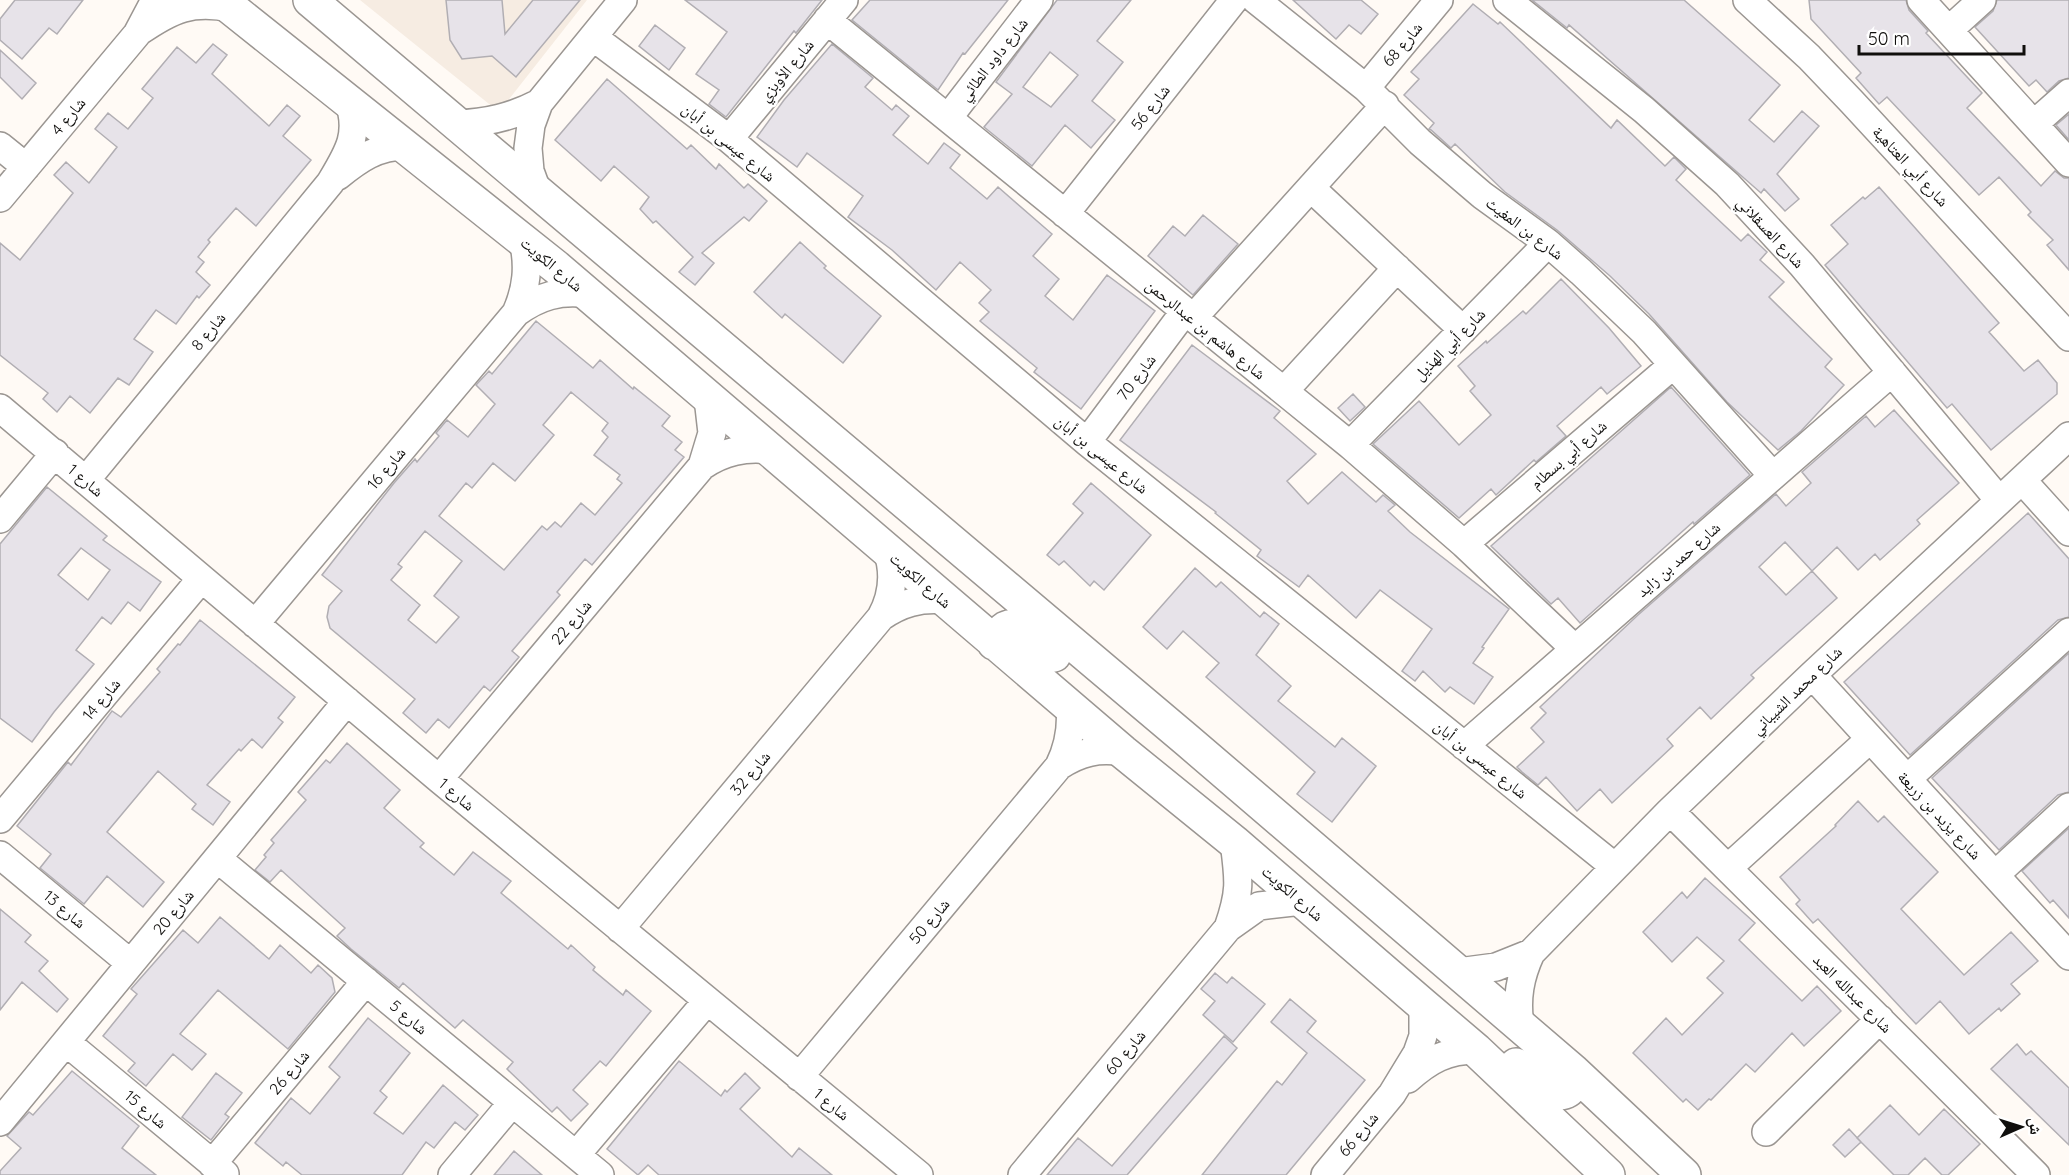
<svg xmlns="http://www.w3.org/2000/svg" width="2069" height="1175" font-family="Quicksand,'Noto Naskh Arabic',sans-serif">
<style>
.built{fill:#f6ece2}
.building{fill:#e7e3e9;stroke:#b1aeb3;stroke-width:1.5;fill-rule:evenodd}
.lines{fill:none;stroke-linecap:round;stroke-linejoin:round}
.street-casing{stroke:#9b9692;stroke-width:30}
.primary-casing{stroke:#9b9692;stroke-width:36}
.street{stroke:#fff;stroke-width:27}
.primary{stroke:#fff;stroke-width:33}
.labels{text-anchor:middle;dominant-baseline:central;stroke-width:5;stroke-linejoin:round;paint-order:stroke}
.street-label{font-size:16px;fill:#100f0d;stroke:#fff}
</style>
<rect width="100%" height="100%" fill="#fffaf5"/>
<path class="built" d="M360,0H587L499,112Z"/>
<path class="building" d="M15,0H83L57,34L49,28L22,59L0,40V19Z
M446,0H502L505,34L533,0H580L516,77L492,56L462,59L450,40Z
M685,0H822L796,33L794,31L726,117L709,104L719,90L696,74L727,32Z
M870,0H1008L965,54L963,53L938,90L852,20Z
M1057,0H1131L1097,41L1123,62L1092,101L1115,120L1091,148L1065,125L1032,166L984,127L1012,94L996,82ZM1050,52L1078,75L1051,107L1023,87Z
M1293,0H1361L1378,14L1361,34L1349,25L1336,39Z
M1532,0H1684L1780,85L1749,120L1774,142L1802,111L1819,126L1777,174L1799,199L1785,211L1764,189L1761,193L1569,25L1567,28Z
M1809,0H1906L1909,10L1928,31L1926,33L1982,93L1967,108L2041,186L2055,171L2064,178H2069V270L2047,245L2053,240L2028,215L2031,212L1999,177L1979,195L1887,97L1879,104L1856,78L1861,73L1811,19Z
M1997,0H2069V78L2059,81L2047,92L2036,80L2029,86L1975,27L1993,11Z
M1473,4L1498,24L1500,22L1611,128L1617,120L1665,166L1674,157L1686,169L1676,180L1741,241L1748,234L1767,252L1760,260L1784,282L1769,297L1832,359L1825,367L1844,385L1801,431L1778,450L1727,402L1649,314L1610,276L1557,230L1505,192L1455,144L1451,148L1431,130L1429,129L1434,123L1404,95L1419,79L1411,72Z
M655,25L685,48L669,70L639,46Z
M213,44L227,55L212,74L269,126L287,105L300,116L283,136L311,160L256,226L236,208L208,240L210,242L198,257L204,262L196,272L210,285L199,298L197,296L176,324L156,310L134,339L153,352L129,385L118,378L90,413L70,396L57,412L43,399L48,393L0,355V243L20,260L73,193L54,175L66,162L89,183L117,147L95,129L108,113L128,129L153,98L142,89L177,47L196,63Z
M832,44L873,78L865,87L892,110L896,105L909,116L893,135L928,164L944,143L960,155L950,168L987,199L998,187L1052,234L1033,256L1059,279L1045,296L1073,320L1107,275L1155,311L1081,409L1034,372L1037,368L980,321L989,312L979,303L991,290L960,262L936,290L892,250L848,217L863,196L807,153L797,167L757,137L784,100Z
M0,50L36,83L22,99L0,77Z
M607,79L687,149L691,145L716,169L719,164L744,188L748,184L767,201L749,221L744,217L702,253L714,263L695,285L679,272L693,257L656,221L653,223L640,209L649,197L614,166L601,181L555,140Z
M2069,114V140L2056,125Z
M1879,187L1999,323L1989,332L2024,371L2038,360L2057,383V394L1991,450L1952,404L1947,408L1825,265L1848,244L1831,225L1863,197L1865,199Z
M1203,215L1238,244L1193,295L1148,256L1173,226L1185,236Z
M800,242L826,266L824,268L881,316L843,363L785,314L782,318L754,292Z
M1561,279L1609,328L1641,366L1607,394L1601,387L1557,426L1566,436L1536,462L1534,460L1496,495L1491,489L1459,518L1373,444L1419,401L1459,445L1491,415L1470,391L1475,386L1458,366L1486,341L1487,343L1523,311L1526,314Z
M536,321L593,368L600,360L633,389L634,387L670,416L662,426L682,442L675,450L684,457L592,565L585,559L557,592L560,595L512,651L519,657L490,691L484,686L449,728L438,719L426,733L403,713L415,699L330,628L327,617L329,606L342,591L322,575L394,483L415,459L417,462L439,436L436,433L447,420L468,437L495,404L476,385L489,371L492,374ZM571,392L608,423L602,431L608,437L594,455L620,475L617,479L622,483L595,515L581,503L561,527L555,522L547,530L542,526L504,570L439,516L466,483L472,488L493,463L515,481L554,435L543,425ZM425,531L462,561L434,596L459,617L436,643L408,620L420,605L391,580L402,567L398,564Z
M1192,345L1280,411L1274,418L1316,454L1287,481L1308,504L1342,472L1376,502L1383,495L1395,505L1388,511L1410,532L1509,609L1482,647L1484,648L1473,663L1493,677L1474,704L1450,687L1445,692L1423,671L1415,681L1402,671L1432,629L1380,590L1356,618L1308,575L1299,587L1257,556L1261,550L1215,513L1216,512L1120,440Z
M1671,387L1750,475L1694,524L1693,522L1580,623L1558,598L1551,604L1491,546Z
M1353,394L1365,407L1350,421L1338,408Z
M1894,410L1959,483L1917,520L1920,524L1880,560L1875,554L1858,570L1837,547L1812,571L1837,598L1751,675L1754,678L1711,719L1700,707L1667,739L1673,746L1612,803L1600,789L1577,811L1546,777L1538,785L1522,772L1517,767L1544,742L1531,728L1546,713L1540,707L1638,615L1776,494L1786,506L1811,483L1802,472L1866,416L1875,427ZM1785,542L1812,571L1786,595L1759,567Z
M1091,483L1151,535L1104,590L1094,581L1090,586L1064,561L1059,565L1047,555L1083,513L1073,504Z
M47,487L107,536L103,540L161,582L140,611L128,602L111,624L102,617L76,650L94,664L54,712L32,742L0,718V544ZM81,548L110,570L88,600L58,575Z
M2028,513L2069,559V617L2058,620L1910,755L1844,682Z
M1195,568L1216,587L1221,582L1260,617L1264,612L1279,624L1256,655L1291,686L1278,701L1335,747L1342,738L1376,766L1332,822L1297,794L1315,772L1206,677L1219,663L1183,631L1167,649L1143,627Z
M200,620L295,697L278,718L283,722L262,748L252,739L241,751L239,749L207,785L230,802L213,825L192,809L196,804L158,771L107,832L164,882L143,907L107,876L84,904L40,868L51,854L17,826L68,762L71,765L112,711L121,717L160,672L157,669L178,644L180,645Z
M2069,653V792L2058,795L1999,850L1932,778Z
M347,743L400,790L384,808L424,843L420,847L454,875L473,852L511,881L501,893L568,949L571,945L595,967L593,970L623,995L626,990L651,1011L606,1066L600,1061L573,1090L588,1104L571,1121L557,1107L552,1112L507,1069L513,1062L463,1020L455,1028L403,983L399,988L351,949L337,936L345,928L281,870L270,882L255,870L266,857L264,855L274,843L271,840L306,800L298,792L326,760L330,763Z
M1858,801L1878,822L1884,816L1938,872L1901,909L1964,975L2011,932L2038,961L2011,984L2020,994L2001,1011L1999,1008L1969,1034L1940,1001L1916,1024L1818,919L1813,923L1796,904L1800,900L1780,877L1836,826L1835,825Z
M2069,828V918L2053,900L2050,903L2022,871Z
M1705,878L1755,923L1739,940L1802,1001L1817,986L1841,1011L1804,1046L1792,1033L1755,1072L1746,1064L1711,1100L1709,1099L1698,1110L1686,1099L1683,1102L1633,1053L1666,1018L1682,1035L1723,993L1707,978L1724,961L1697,937L1672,962L1643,932L1682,892L1687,898Z
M0,909L31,935L25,942L48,961L39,971L68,999L57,1012L22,982L0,1010Z
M220,917L269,959L280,945L311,973L318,965L332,978L335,992L288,1049L218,990L180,1034L206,1054L192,1070L173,1054L146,1086L128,1071L135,1063L103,1036L137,994L131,989L183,930L198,943Z
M1215,973L1227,983L1232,977L1265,1004L1233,1042L1203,1015L1215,1001L1201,989Z
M1290,999L1316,1021L1307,1032L1365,1080L1286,1175H1202L1277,1081L1282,1085L1307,1053L1271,1022Z
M368,1018L410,1053L380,1091L387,1097L374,1113L403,1134L443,1085L478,1115L465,1130L455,1122L434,1148L426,1142L402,1175H302L286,1162L283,1166L255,1143L291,1098L310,1114L340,1077L329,1067Z
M1224,1036L1237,1048L1127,1175H1047L1078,1138L1112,1166Z
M2017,1044L2026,1055L2031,1051L2069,1088V1145L1991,1069Z
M679,1061L721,1096L725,1090L727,1092L745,1073L760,1088L740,1109L792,1157L799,1148L832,1175H659L648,1165L638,1175L607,1149Z
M72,1071L139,1126L122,1148L156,1175H0V1171L21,1148L7,1136L29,1112L33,1115Z
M216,1073L242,1093L225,1114L229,1117L211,1140L182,1117Z
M1890,1105L1919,1135L1944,1109L1980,1144L1948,1175H1942L1925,1158L1908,1175H1894L1857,1138Z
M1849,1129L1861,1142L1845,1157L1833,1145Z
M514,1151L542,1175H494Z"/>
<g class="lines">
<g class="street-casing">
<path id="street" d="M1256,0L1366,88L1420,142L1482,195L1548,243L1581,272L1644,332L1773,476
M1507,0L1644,110L1727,184L1802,265L1999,500
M1747,0L1809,57L1852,102L2069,337
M1921,0L2069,163
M827,20L1350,445L1464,544L1575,649
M1949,30L1982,0
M140,31C172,9 192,0 231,8
M593,37L729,139L1087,442L1615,867
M1366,88L1439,0
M948,118L1039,0
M456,124C487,123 512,117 539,103
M2034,124L2069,93
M729,139L844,0
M0,146L26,167
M338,176C359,159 377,146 406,146
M1311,188L1463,330
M538,193L530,171L528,148L531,125L539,103L623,0
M0,198L137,34L155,0
M1065,214L1234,0
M516,313C527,288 529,266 523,240
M1193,318L1385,105
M1284,391L1397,268
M0,408L439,779L919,1175
M1087,442L1185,311
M1350,445L1548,243
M702,466C724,451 745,447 771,450
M86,480L330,183C348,153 361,134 348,99
M2022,480L2069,532
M0,519L55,453
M1464,544L1673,365
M881,617C901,603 920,598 944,600
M255,624L516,313C539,296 560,290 589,294
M1812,675L2069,956
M1464,746L1892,372
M1059,766C1080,752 1099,748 1123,752
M439,779L702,466L712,433L708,398
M1907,779L2069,632
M1670,811L2036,1175
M0,819L201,579
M0,855L130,963
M218,859L600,1175
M1728,868L1870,739
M1995,875L2069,807
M1228,928C1241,891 1239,880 1234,842
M620,929L881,617C893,595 895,573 887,550
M1458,972L1496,967L1531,953
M1520,1025C1516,998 1520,977 1531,953L1670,811L1812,675L2069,436
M66,1042L225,1174
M799,1077L1059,766C1069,746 1072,728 1070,706
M1408,1079C1429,1060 1447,1050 1476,1050
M0,1122L347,701
M1766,1132L1880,1019
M576,1155L707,1001
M212,1164L366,981
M452,1175L512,1103
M1022,1175L1228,928L1259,906L1302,901
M1325,1175L1392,1094L1417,1053L1423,1036V1005"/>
</g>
<g class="primary-casing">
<path id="primary" d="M221,0L556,267L1123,752L1234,842L1423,1005L1476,1050L1608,1175
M310,0L1188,741L1573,1071L1684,1175
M994,643C997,638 1001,631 1006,628C1022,620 1043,646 1054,655
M1516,1065L1559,1093C1572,1092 1574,1083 1573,1071"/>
</g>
<use href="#street" class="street"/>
<use href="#primary" class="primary"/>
</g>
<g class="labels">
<g class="street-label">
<text transform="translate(1402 44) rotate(-50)">شارع 68</text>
<text transform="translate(993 59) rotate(-52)">شارع داود الطائي</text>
<text transform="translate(786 70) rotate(-50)">شارع الأوبزي</text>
<text transform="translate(1150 107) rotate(-52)">شارع 56</text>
<text transform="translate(68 116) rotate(-50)">شارع 4</text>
<text transform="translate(729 142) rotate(39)">شارع عيسى بن أبان</text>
<text transform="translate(1911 166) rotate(47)">شارع أبي العتاهية</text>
<text transform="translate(1525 228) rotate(37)">شارع بن المغيث</text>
<text transform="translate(1771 232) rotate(47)">شارع العسقلاني</text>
<text transform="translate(552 264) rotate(40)">شارع الكويت</text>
<text transform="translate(1206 329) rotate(39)">شارع هاشم بن عبدالرحمن</text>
<text transform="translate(208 331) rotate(-51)">شارع 8</text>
<text transform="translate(1449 344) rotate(-45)">شارع أبي الهذيل</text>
<text transform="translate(1136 377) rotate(-53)">شارع 70</text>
<text transform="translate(1102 454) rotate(39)">شارع عيسى بن أبان</text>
<text transform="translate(1568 454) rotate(-41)">شارع أبي بسطام</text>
<text transform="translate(386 468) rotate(-50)">شارع 16</text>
<text transform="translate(86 480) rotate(40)">شارع 1</text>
<text transform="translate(1678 559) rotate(-41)">شارع حمد بن زايد</text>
<text transform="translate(921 580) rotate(41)">شارع الكويت</text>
<text transform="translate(571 622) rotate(-50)">شارع 22</text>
<text transform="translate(1796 690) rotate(-44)">شارع محمد الشيباني</text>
<text transform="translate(101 699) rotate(-50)">شارع 14</text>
<text transform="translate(1481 759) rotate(39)">شارع عيسى بن أبان</text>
<text transform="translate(750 773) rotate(-50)">شارع 32</text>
<text transform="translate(457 794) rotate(40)">شارع 1</text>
<text transform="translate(1940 815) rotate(47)">شارع يزيد بن زريعة</text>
<text transform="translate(1293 893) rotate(41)">شارع الكويت</text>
<text transform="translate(65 909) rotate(40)">شارع 13</text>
<text transform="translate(173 912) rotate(-50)">شارع 20</text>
<text transform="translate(929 921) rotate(-50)">شارع 50</text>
<text transform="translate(1853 993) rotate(45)">شارع عبدالله العبد</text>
<text transform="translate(409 1017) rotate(40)">شارع 5</text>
<text transform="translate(1125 1052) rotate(-50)">شارع 60</text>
<text transform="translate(289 1072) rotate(-50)">شارع 26</text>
<text transform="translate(832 1104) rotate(39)">شارع 1</text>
<text transform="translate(146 1109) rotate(40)">شارع 15</text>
<text transform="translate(1358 1134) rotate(-50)">شارع 66</text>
</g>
</g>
<g transform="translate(2021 1127) rotate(87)" stroke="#ffffff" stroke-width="4.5" paint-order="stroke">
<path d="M0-4.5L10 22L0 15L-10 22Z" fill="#100f0d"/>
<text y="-9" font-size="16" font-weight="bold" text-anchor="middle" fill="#100f0d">ش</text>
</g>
<path d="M1859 45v9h165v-9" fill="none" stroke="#100f0d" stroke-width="3"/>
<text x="1868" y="45" font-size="18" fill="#100f0d" stroke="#ffffff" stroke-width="4.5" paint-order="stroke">50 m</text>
</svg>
